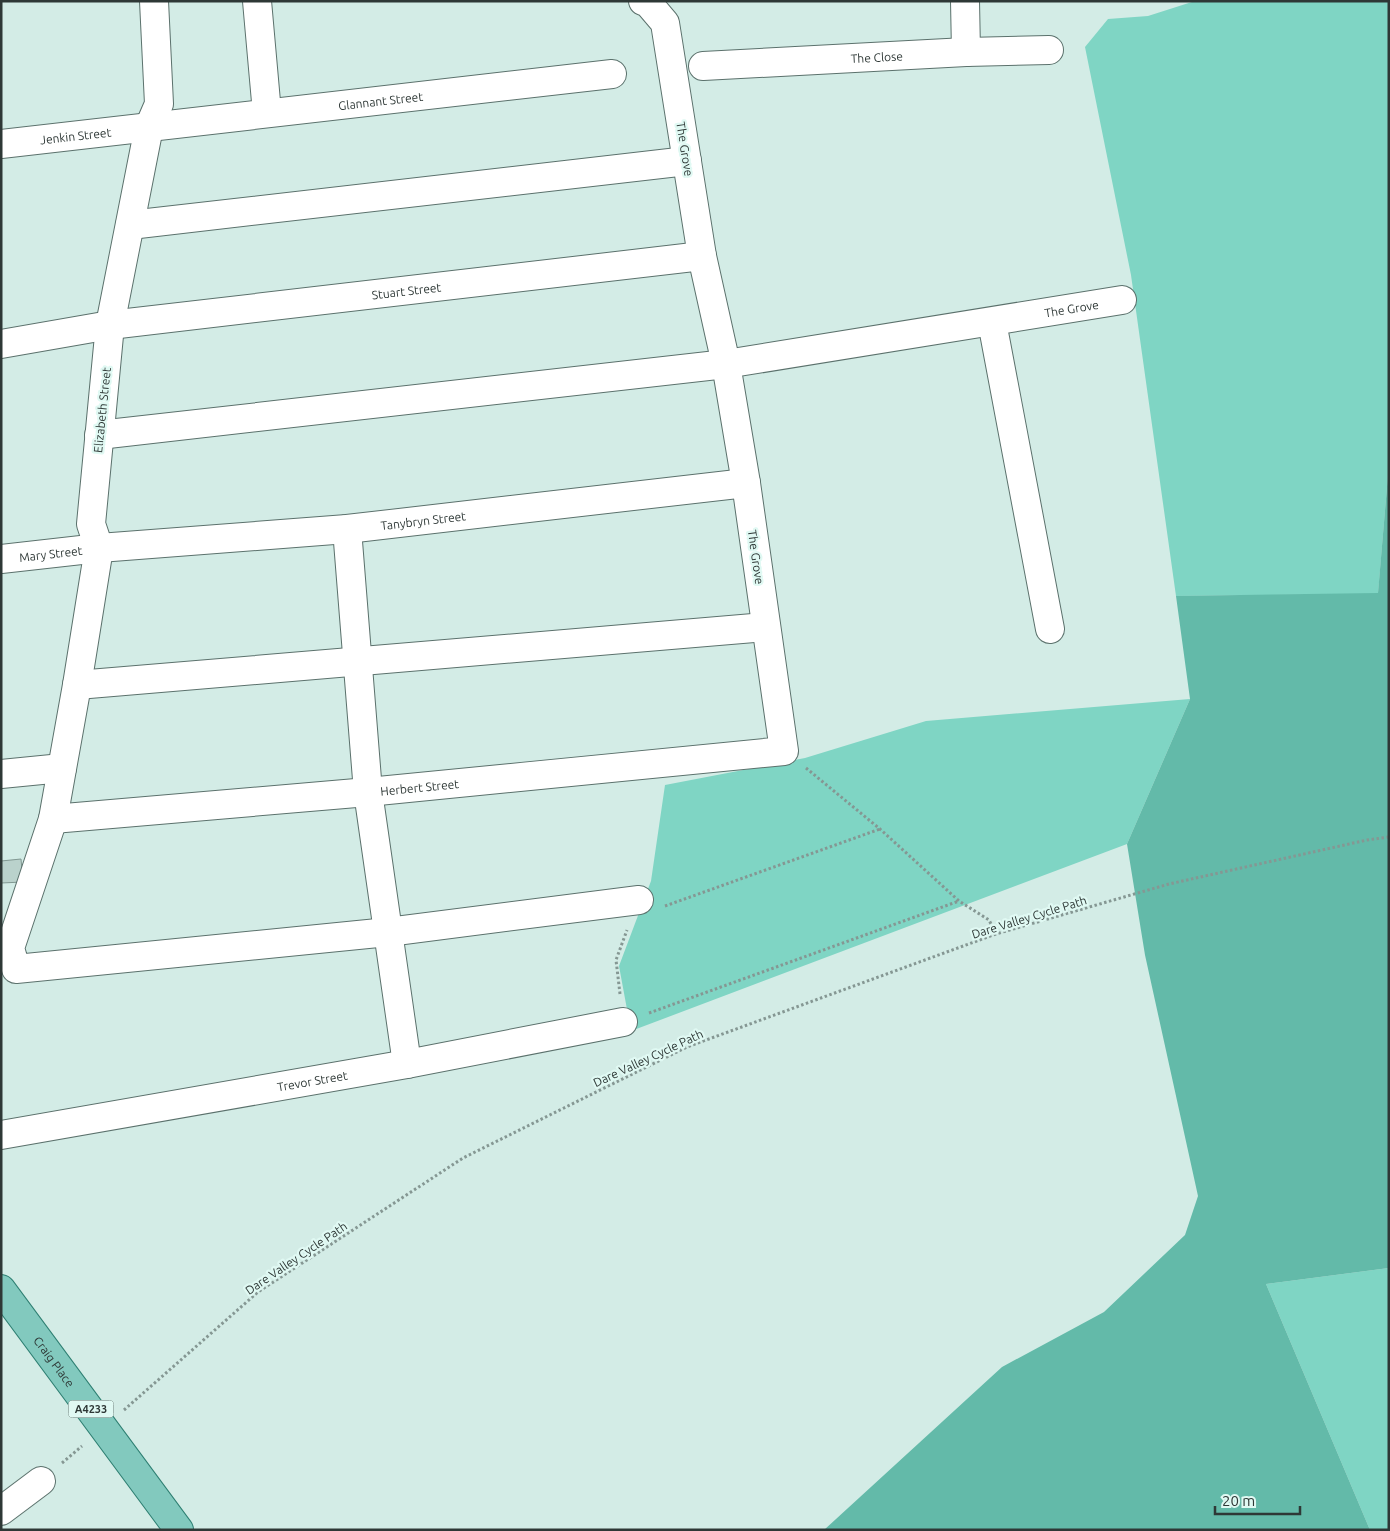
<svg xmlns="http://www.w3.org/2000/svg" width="1390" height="1531" font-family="Ubuntu,sans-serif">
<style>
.green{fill:#7fd5c4}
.forest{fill:#63baa9}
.building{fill:#bad2cc;stroke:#819892}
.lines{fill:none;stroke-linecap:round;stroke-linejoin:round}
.minor-casing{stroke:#5b716c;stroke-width:30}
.major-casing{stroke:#2e7f72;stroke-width:30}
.path{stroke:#859793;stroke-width:3;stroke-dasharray:2.5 2.5;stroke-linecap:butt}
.minor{stroke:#fff;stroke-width:28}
.major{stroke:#82c9be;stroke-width:28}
.labels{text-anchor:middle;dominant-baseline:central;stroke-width:4.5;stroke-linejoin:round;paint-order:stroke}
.shield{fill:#e0f9f3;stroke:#63726f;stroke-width:1}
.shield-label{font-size:11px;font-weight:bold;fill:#2e3836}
.street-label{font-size:12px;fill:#2e3836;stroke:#e0f9f3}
</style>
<rect width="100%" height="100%" fill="#d3ece6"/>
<path class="green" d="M1195,1H1389V463L1378,594L1176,596L1131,275L1085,47L1108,19L1148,16Z
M1190,699L1127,844L631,1031L619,966L651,881L665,785L805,758L926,721Z
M1389,1268V1530H1370L1266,1284Z"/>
<path class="forest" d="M1389,463V1268L1266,1284L1370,1530H824L1002,1367L1104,1312L1185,1235L1198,1196L1145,955L1127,844L1190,699L1176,596L1378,593Z"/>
<path class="building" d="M21,859L23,882L1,883V861Z"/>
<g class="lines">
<g class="minor-casing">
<g id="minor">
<path d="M154,1L159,104L149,127L110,325L91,524L99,548L77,685L53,819L10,948L16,969L388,932L639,900"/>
<path d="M257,1L267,113"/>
<path d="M965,1L966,52"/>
<path id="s1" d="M703,66L966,52L1049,50"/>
<path id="s2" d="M1,144L612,74"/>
<path d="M130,225L687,161"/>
<path d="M992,322L1050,629"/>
<path id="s3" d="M1,344L110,325L702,256"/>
<path id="s4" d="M99,435L726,364L1122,300"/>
<path d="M347,529L368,792L407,1064"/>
<path id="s5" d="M1,559L99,548L347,529L746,483"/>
<path d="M77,685L766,627"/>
<path d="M1,774L62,768"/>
<path id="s6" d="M53,819L368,792L784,751L746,483L726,364L702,256L665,23L648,3L643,1"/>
<path id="s7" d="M1,1135L407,1064L623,1022"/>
<path d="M1,1511L41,1481"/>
</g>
</g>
<g class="major-casing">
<g id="major">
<path id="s8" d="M1,1289L179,1530"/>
</g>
</g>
<path class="path" d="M806,768L880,829L959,901L989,920L996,934
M665,906L880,829
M620,994L616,960L627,930
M649,1013L959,901
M124,1410L258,1292L463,1158L687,1047L996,934L1169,884L1367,840L1389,837
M62,1463L82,1446"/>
<use href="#minor" class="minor"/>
<use href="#major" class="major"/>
</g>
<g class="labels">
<rect class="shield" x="68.5" y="1400.5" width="45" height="17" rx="4"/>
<g class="shield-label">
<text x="91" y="1409">A4233</text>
</g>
<g class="street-label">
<text stroke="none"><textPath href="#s1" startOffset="174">The Close</textPath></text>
<text stroke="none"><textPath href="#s2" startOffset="382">Glannant Street</textPath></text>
<text stroke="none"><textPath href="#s2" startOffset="75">Jenkin Street</textPath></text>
<text transform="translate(685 149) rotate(81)">The Grove</text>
<text stroke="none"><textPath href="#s3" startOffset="409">Stuart Street</textPath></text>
<text stroke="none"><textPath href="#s4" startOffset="981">The Grove</textPath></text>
<text transform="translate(102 410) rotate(-84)">Elizabeth Street</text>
<text stroke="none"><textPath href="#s5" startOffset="424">Tanybryn Street</textPath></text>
<text stroke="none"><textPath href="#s5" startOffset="50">Mary Street</textPath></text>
<text transform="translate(756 557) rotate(82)">The Grove</text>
<text stroke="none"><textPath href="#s6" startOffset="368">Herbert Street</textPath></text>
<text transform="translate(1029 917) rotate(-17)">Dare Valley Cycle Path</text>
<text transform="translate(648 1058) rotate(-25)">Dare Valley Cycle Path</text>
<text stroke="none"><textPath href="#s7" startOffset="316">Trevor Street</textPath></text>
<text transform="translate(296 1258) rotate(-34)">Dare Valley Cycle Path</text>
<text stroke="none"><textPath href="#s8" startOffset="90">Craig Place</textPath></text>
</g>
</g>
<rect width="1390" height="1531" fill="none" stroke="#2e3836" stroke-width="5"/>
<path d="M1215 1506v8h85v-8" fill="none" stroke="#2e3836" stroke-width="2.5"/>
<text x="1222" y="1506" font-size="15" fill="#2e3836" stroke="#e0f9f3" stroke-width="4" paint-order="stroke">20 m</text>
</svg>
